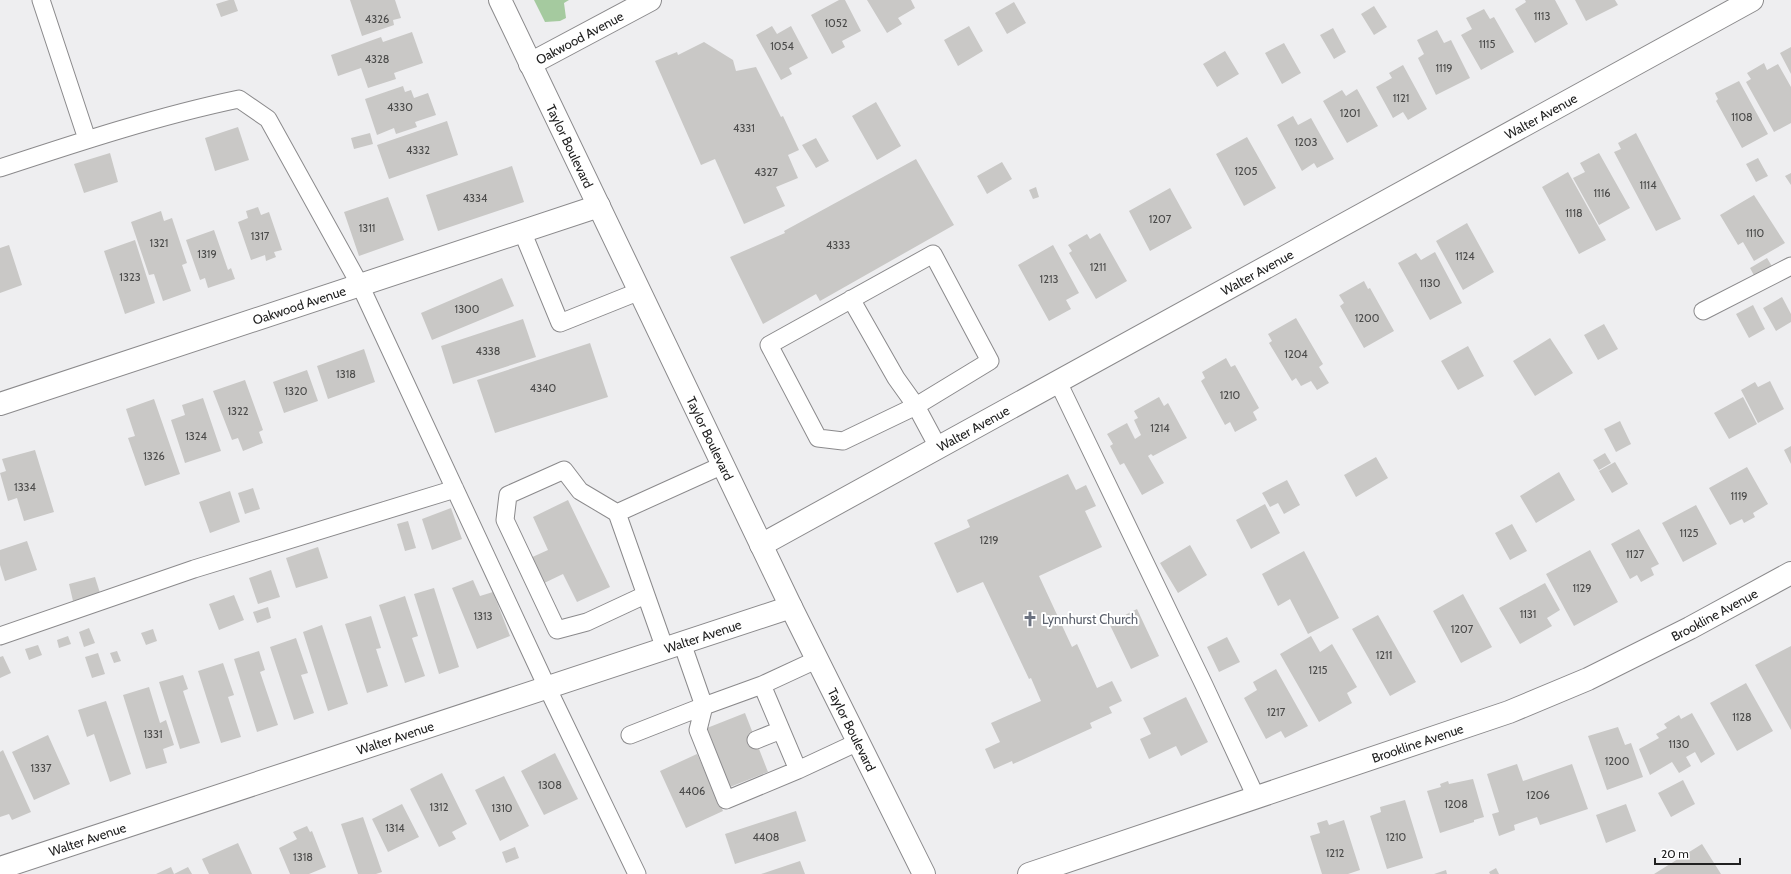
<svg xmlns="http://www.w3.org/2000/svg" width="1791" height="874" font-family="Cabin,sans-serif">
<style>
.green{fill:#a5ca9f}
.building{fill:#c9c8c6}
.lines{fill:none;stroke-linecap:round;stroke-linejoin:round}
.service-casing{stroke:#8b8a8c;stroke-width:19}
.minor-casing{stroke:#8b8a8c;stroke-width:24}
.primary-casing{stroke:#8b8a8c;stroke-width:24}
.service{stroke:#fff;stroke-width:17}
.minor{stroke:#fff;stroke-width:22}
.primary{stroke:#fff;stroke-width:22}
.labels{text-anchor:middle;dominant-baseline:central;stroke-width:4;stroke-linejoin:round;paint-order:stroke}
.number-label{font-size:11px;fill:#4b4b4a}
.street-label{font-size:13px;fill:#212121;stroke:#fff}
.worship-label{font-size:13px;fill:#5b616d;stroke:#fff;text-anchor:start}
</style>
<rect width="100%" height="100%" fill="#eeeef0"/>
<path class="green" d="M534,0H569L564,3L566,18L560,21L545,22Z"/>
<path class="building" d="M229,0H234L238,11L221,17L216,4Z
M350,0H395L401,18L393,20L394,25L362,36Z
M839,0H845L861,31L842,41L845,47L832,54L811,15Z
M867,0H911L915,8L898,18L902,24L887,33Z
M1525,0H1555L1568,24L1535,43L1515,9L1526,2Z
M1575,0H1615L1618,5L1586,21Z
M1014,2L1026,23L1007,34L995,13Z
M1374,6L1387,27L1374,35L1361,14Z
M1484,9L1490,19L1494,17L1514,52L1481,70L1461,35L1472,29L1466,18Z
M772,26L777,34L791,26L808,58L789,68L792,74L781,80L756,35Z
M969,26L983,51L958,66L944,40Z
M1333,28L1346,52L1334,59L1320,35Z
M1437,30L1444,43L1451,40L1470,78L1436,95L1418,58L1424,54L1417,40Z
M412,32L423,63L394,73L396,79L368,88L361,68L338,76L331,55L381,37L383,42Z
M704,42L733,60L736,71L756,67L781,117L783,116L799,150L788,155L798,178L776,187L785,206L744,224L715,159L701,165L655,61L677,52L678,55Z
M1284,43L1301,73L1282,84L1265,53Z
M1791,47V74L1780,53Z
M1225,51L1239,74L1217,87L1203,64Z
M1764,63L1767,70L1778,64L1791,87V123L1774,132L1746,82L1751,79L1747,73Z
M1403,65L1427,109L1408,120L1403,112L1393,118L1376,87L1392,78L1389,73Z
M1739,81L1768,134L1742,148L1716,101L1718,99L1715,93Z
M403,86L405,92L411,90L414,98L428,93L436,115L415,122L417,127L396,134L394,128L377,135L365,99Z
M1357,89L1378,126L1347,143L1323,101L1342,90L1346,96Z
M876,102L901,146L877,160L852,116Z
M1293,116L1298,125L1311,118L1334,159L1317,168L1314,163L1302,171L1277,125Z
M447,121L458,155L389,179L377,145Z
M238,127L249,160L215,171L205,138Z
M370,133L373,144L354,149L351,138Z
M1636,133L1681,219L1656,231L1614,152L1621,149L1618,143Z
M1247,137L1276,188L1244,206L1216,154Z
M816,138L829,161L816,168L802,145Z
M110,153L118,182L84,193L74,164Z
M1599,153L1630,208L1599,225L1573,178L1585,172L1580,163Z
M1758,158L1768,176L1756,182L1746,164Z
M916,159L954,225L820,301L816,294L763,324L730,257L785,233L784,231Z
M1002,162L1012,179L987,194L977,176Z
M512,166L524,202L438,231L426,195Z
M1568,172L1606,240L1579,254L1542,187Z
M1791,173V185L1785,176Z
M1036,187L1039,197L1033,199L1029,190Z
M1170,188L1192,228L1150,251L1129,211Z
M1754,195L1785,243L1754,261L1743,242L1738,245L1720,215Z
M388,197L404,240L359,256L344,212Z
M258,207L261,215L269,212L282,250L274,252L276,257L266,261L265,255L251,260L238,222L248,218L246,211Z
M161,211L164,221L172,218L187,263L182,265L191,291L163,301L154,274L149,275L131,222Z
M1467,223L1494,272L1463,290L1436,241Z
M214,230L228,270L231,268L235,279L208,288L205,278L200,280L186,240Z
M1100,233L1127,281L1096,299L1069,253L1072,251L1068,245L1087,234L1090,239Z
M135,240L155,303L125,314L104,251Z
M9,245L22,285L0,293V248Z
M1053,245L1079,293L1066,300L1071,309L1049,321L1018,265Z
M1435,252L1462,303L1430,320L1398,263L1416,253L1421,260Z
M1767,258L1773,268L1756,279L1750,268Z
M502,278L514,306L432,340L421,313Z
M1364,281L1368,289L1370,288L1394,331L1364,348L1340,306L1344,303L1339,295Z
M1782,297L1791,314V322L1776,331L1763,308Z
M1753,305L1765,329L1749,338L1736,314Z
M1296,318L1323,364L1319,367L1329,383L1317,390L1311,381L1301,386L1296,378L1292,381L1269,343L1272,341L1268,334Z
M523,319L536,357L453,384L441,346Z
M1604,324L1618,349L1598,360L1584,335Z
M1550,338L1573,373L1535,396L1513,361Z
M590,343L608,397L495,433L477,380Z
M1468,346L1484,376L1458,390L1441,361Z
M364,349L375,382L328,399L317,366Z
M1226,358L1231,367L1235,365L1259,408L1253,412L1257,420L1235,432L1230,422L1225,425L1201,381L1205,378L1202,372Z
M307,370L318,401L284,413L273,382Z
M245,380L263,430L259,432L263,443L243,451L238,438L232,440L213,391Z
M1770,381L1784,409L1758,423L1741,390L1755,382L1758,387Z
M1159,397L1164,406L1168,403L1187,438L1153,456L1151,454L1148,456L1164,483L1142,495L1124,463L1120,465L1110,446L1113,444L1107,434L1127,423L1135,439L1141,435L1134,420L1138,418L1134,411Z
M1743,397L1757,424L1729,439L1714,413Z
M203,398L221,451L185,463L171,420L185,415L182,405Z
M154,399L180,474L145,486L128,438L135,436L126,409Z
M1620,421L1631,444L1616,452L1604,429Z
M1791,446V464L1784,450Z
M35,450L54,512L24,521L17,498L8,501L0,473L6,471L2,459Z
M1605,453L1611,463L1599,470L1593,460Z
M1376,457L1388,478L1356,497L1344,475Z
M1615,462L1628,484L1612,493L1599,471Z
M1747,467L1768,504L1753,513L1755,517L1744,523L1742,519L1730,525L1709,488Z
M1559,472L1575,500L1536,523L1520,496Z
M1068,474L1076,490L1086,485L1096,506L1085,511L1102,547L1039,576L1072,647L1077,644L1097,688L1112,681L1122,701L1109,707L1112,713L1090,723L1092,728L1013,764L1012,761L994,769L985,749L1000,742L991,723L1041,701L1031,678L1029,679L983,582L957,593L934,543L970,527L967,520Z
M1287,480L1300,505L1284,514L1278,503L1270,507L1262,493Z
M253,488L260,509L245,514L238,493Z
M230,491L240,522L210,533L199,502Z
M568,500L610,587L577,602L563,574L540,585L528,559L548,550L533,517Z
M1265,504L1280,533L1251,549L1236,520Z
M1696,505L1717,544L1683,562L1662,523Z
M451,508L462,539L432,550L422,519Z
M408,521L416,548L405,551L397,524Z
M1512,524L1527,551L1510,560L1495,533Z
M1639,529L1659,564L1651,568L1654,575L1641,582L1637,575L1630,579L1611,544Z
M27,541L37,570L5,581L0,565V550Z
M1190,545L1207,575L1178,593L1160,563Z
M318,547L328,578L296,588L286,558Z
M1590,550L1618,602L1574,626L1546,574Z
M1304,551L1339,618L1308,634L1290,599L1278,606L1262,574Z
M271,570L280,597L258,604L249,578Z
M95,577L100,593L73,601L69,584Z
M473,580L480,596L493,592L510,636L477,649L452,588Z
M1545,583L1560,610L1547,618L1552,626L1520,644L1499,608Z
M434,588L459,667L439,674L414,594Z
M1463,594L1492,647L1461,663L1433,611Z
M234,595L244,620L219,630L209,604Z
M405,596L418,636L412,638L425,676L405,683L379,605Z
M268,607L271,618L257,623L253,612Z
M1137,609L1159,656L1131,669L1109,623Z
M1378,615L1416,682L1390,696L1352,629Z
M371,616L381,648L376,649L388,686L367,693L345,624Z
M322,625L348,704L328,711L303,632Z
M89,628L95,643L84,647L79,632Z
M153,629L157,641L146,645L141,633Z
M68,636L71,644L59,648L57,640Z
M1311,636L1320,652L1332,644L1357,687L1347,693L1352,703L1319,722L1280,654Z
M1227,637L1240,662L1219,672L1207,647Z
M296,638L308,673L301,675L314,713L294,720L270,647Z
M38,645L42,655L29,660L25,649Z
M1791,646V730L1755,665Z
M117,651L121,661L114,663L110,653Z
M259,651L265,670L260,672L278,725L257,732L234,659Z
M98,653L105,674L92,678L85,657Z
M3,656L11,673L0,678V657Z
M223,663L234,695L228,697L241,737L221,743L198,671Z
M1276,669L1308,726L1285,738L1281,731L1266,739L1244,698L1257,690L1253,682Z
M183,675L188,689L183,691L200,743L180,749L159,682Z
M1746,683L1773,731L1737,751L1710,703Z
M149,687L160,723L166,720L174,745L163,749L167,763L146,769L123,695Z
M1186,697L1208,742L1181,756L1176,746L1149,759L1140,739L1151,734L1143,718Z
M106,701L131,774L110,782L94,734L87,737L78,710Z
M745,713L768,772L730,787L707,728Z
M1692,713L1715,754L1701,763L1695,752L1686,757L1691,766L1679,773L1672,762L1650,775L1639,749L1659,738L1656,734L1667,728L1664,724L1679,715L1681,719Z
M1618,727L1625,745L1631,743L1643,777L1607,790L1588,736Z
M48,735L70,784L34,800L12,752Z
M3,750L31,812L12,820L9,814L0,817V752Z
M555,753L578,799L544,815L521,771Z
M697,754L723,811L686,828L660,771Z
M1517,764L1523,781L1572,764L1588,809L1540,825L1537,817L1514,825L1515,830L1499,836L1492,814L1499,812L1487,774Z
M442,773L467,824L452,832L456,839L439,847L410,789Z
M504,776L529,826L500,841L475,790Z
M1473,779L1484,817L1474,820V822L1440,833L1427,791L1441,787L1440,784L1448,781L1449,784Z
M1683,780L1695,804L1671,817L1658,793Z
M1405,800L1423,858L1387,869L1370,816L1381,812L1380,807Z
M402,804L419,837L388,852L372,819Z
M1626,804L1636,831L1606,843L1596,815Z
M796,811L806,841L735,864L725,834Z
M363,817L382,872L376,874H358L341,824Z
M1327,820L1329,825L1344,820L1360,870L1348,874H1322L1310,836L1320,833L1317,823Z
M307,826L310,832L312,831L326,867L309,874H290L279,848L297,839L293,832Z
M238,843L252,874H209L202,859Z
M1702,844L1721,874H1654Z
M515,847L519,858L506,863L502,852Z
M800,861L805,874H761Z
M171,867L174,874L188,867L192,874H156Z
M1496,868L1499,874H1490L1489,872Z
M1446,870L1447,874H1434Z"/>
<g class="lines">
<g class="service-casing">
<path id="service" d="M41,0L87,139
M0,168C79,142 158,116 239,99L268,119L360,285L547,687L637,874
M522,231L560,323L640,291
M933,254L990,361L916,406L843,441L818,438L769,345Z
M851,299L896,378L916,406L938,447
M1703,311L1791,266
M1058,382L1204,685L1256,797
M617,513L580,491L564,470L508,495L505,520L557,630L587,622L645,595
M0,636L194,569L455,489
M682,643L704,706L762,685L798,770L858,742
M665,649L617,513L723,465
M762,685L816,660
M704,706L698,730L726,800L798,770
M630,735L704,706
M756,740L781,730"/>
</g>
<g class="minor-casing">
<g id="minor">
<path id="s1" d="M530,64L650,0"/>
<path id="s2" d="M0,404L599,206"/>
<path id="s3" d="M761,545L1752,0"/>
<path id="s4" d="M0,868L791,607"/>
<path id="s5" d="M1029,874L1509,712L1588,679L1690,628L1791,573"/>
</g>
</g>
<g class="primary-casing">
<g id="primary">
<path id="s6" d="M500,0L791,607L924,874"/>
</g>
</g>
<use href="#service" class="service"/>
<use href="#minor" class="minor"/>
<use href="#primary" class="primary"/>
</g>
<defs>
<g id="church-bare" transform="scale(1.2)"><path d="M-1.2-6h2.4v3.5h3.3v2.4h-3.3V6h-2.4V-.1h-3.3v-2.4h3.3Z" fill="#6b7280" stroke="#fff" stroke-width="2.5" paint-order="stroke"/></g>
</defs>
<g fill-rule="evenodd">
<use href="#church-bare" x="1030" y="619"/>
</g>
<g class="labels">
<g class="number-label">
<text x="1542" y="16">1113</text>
<text x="377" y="19">4326</text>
<text x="836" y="23">1052</text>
<text x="1487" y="44">1115</text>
<text x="782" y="46">1054</text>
<text x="377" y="59">4328</text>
<text x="1444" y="68">1119</text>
<text x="1401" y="98">1121</text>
<text x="400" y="107">4330</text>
<text x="1350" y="113">1201</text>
<text x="1742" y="117">1108</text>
<text x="744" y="128">4331</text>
<text x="1306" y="142">1203</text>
<text x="418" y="150">4332</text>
<text x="1246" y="171">1205</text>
<text x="766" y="172">4327</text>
<text x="1648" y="185">1114</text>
<text x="1602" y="193">1116</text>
<text x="475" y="198">4334</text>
<text x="1574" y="213">1118</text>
<text x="1160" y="219">1207</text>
<text x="367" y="228">1311</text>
<text x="1755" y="233">1110</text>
<text x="260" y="236">1317</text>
<text x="159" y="243">1321</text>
<text x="838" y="245">4333</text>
<text x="207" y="254">1319</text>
<text x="1465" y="256">1124</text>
<text x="1098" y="267">1211</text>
<text x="130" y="277">1323</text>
<text x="1049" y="279">1213</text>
<text x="1430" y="283">1130</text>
<text x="467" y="309">1300</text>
<text x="1367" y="318">1200</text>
<text x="488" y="351">4338</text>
<text x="1296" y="354">1204</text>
<text x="346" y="374">1318</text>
<text x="543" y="388">4340</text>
<text x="296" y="391">1320</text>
<text x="1230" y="395">1210</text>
<text x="238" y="411">1322</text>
<text x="1160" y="428">1214</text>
<text x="196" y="436">1324</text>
<text x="154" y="456">1326</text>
<text x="25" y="487">1334</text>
<text x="1739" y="496">1119</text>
<text x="1689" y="533">1125</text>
<text x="989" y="540">1219</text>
<text x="1635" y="554">1127</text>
<text x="1582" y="588">1129</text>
<text x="1528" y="614">1131</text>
<text x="483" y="616">1313</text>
<text x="1462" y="629">1207</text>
<text x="1384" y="655">1211</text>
<text x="1318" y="670">1215</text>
<text x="1276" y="712">1217</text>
<text x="1742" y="717">1128</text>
<text x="153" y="734">1331</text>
<text x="1679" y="744">1130</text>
<text x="1617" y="761">1200</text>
<text x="41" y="768">1337</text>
<text x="550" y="785">1308</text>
<text x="692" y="791">4406</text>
<text x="1538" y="795">1206</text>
<text x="1456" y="804">1208</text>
<text x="439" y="807">1312</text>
<text x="502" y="808">1310</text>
<text x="395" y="828">1314</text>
<text x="766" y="837">4408</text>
<text x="1396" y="837">1210</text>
<text x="1335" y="853">1212</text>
<text x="303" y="857">1318</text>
</g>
<g class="street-label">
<text stroke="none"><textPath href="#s1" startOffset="56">Oakwood Avenue</textPath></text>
<text stroke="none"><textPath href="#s3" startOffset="890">Walter Avenue</textPath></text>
<text stroke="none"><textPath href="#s6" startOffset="162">Taylor Boulevard</textPath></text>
<text stroke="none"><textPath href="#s3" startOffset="566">Walter Avenue</textPath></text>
<text stroke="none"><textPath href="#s2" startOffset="315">Oakwood Avenue</textPath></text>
<text stroke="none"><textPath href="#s3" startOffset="242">Walter Avenue</textPath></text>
<text stroke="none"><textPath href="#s6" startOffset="486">Taylor Boulevard</textPath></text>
<text stroke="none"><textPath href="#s5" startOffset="734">Brookline Avenue</textPath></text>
<text stroke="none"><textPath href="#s4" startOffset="740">Walter Avenue</textPath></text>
<text stroke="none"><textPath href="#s6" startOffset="810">Taylor Boulevard</textPath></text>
<text stroke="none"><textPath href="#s4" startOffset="416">Walter Avenue</textPath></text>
<text stroke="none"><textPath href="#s5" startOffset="410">Brookline Avenue</textPath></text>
<text stroke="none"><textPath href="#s4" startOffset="92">Walter Avenue</textPath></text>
</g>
<g class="worship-label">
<text x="1042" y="619">Lynnhurst Church</text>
</g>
</g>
<path d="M1655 858v6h85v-6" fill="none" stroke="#212121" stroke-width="2"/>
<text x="1661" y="858" font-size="12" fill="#212121" stroke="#ffffff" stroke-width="3" paint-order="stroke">20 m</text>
</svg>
